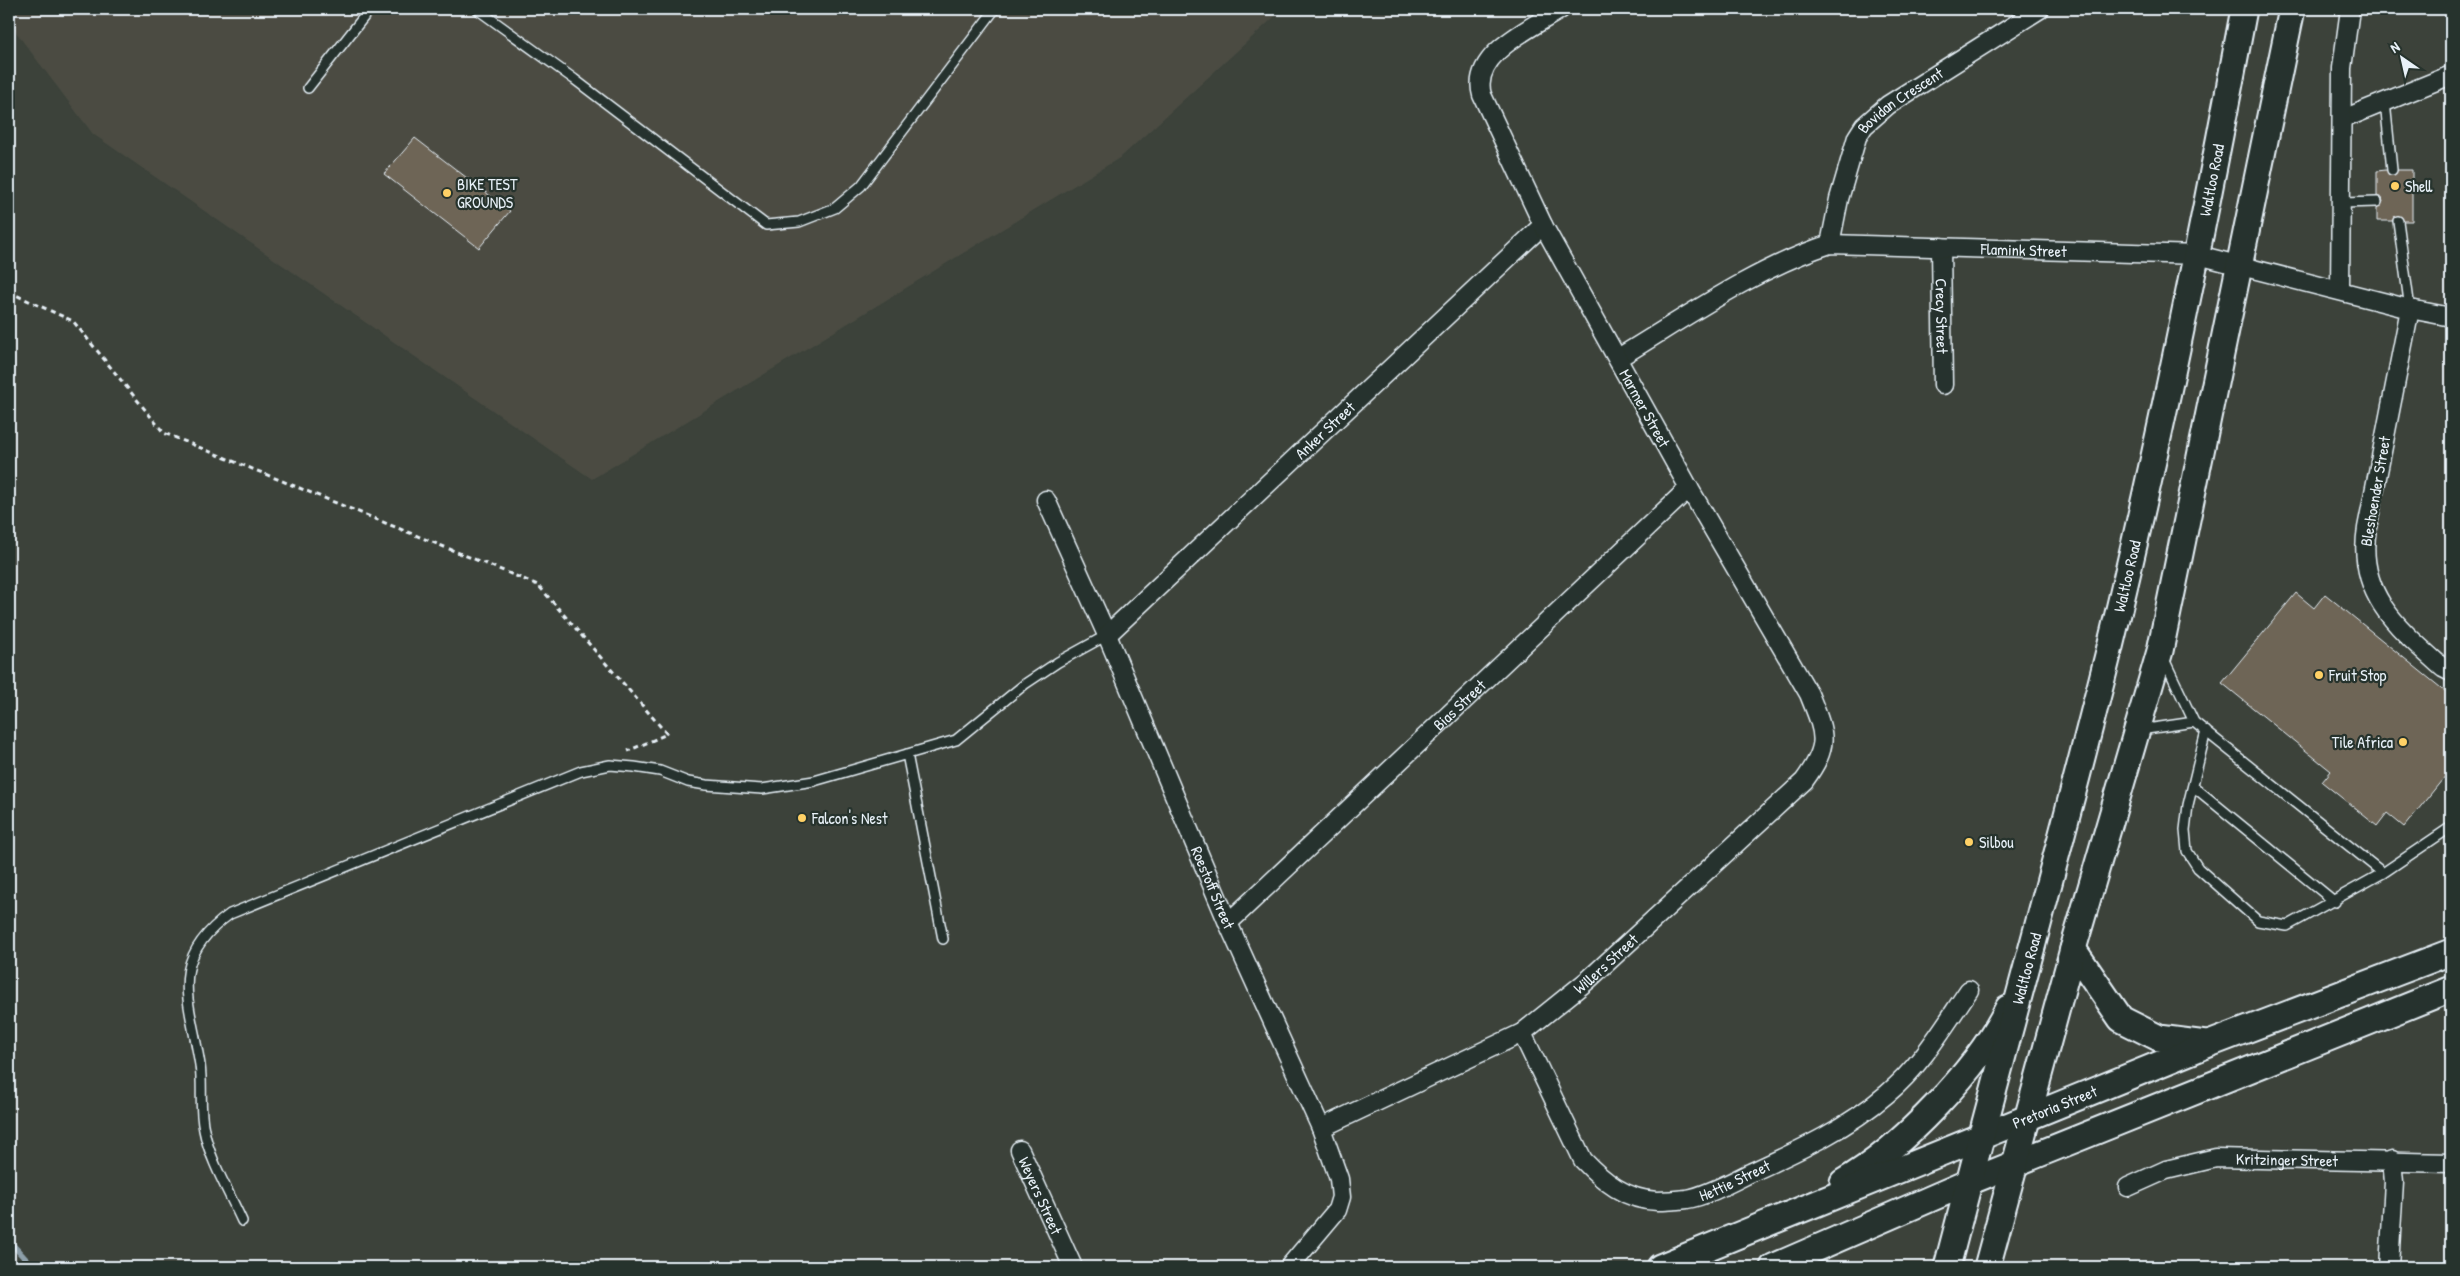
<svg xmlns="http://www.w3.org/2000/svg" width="2460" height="1276" font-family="'Patrick Hand',sans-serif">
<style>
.built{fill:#4b4c43}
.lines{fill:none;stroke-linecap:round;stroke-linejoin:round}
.stream{stroke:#8d9fa9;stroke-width:6}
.building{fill:#6e6557;stroke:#e8f1f8}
.service-casing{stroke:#e8f1f8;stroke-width:12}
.minor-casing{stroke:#e8f1f8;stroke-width:21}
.secondary-casing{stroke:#e8f1f8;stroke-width:29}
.path{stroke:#e8f1f8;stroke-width:3;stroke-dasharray:5 4;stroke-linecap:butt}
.service{stroke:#26332d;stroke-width:9}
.minor{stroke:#26332d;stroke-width:18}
.secondary{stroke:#26332d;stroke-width:25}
.poi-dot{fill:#ffd166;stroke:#26332d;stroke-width:2}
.labels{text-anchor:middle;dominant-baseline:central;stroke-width:4.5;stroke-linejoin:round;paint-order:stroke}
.street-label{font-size:16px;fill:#e8f1f8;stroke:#26332d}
.poi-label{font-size:16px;fill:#e8f1f8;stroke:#26332d;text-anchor:start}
</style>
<rect width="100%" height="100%" fill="#3c423a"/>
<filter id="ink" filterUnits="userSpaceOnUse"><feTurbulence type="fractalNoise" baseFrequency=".02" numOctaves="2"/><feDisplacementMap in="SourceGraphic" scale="10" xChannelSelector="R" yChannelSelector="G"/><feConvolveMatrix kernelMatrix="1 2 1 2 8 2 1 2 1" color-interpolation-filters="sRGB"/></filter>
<g filter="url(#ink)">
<path class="built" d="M9,9H1283L1121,157L592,479L93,134L9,23Z"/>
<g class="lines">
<path class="stream" d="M9,1241L33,1267"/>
</g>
<path class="building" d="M415,138L510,211L479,248L384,174Z
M2386,170L2392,176L2398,170H2412V221H2404L2398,215L2392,221H2377V208L2383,202L2382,198L2377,196V171Z
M2296,593L2314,608L2325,594L2451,696V769L2404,827L2387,813L2377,826L2322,782L2331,771L2222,683Z"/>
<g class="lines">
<g class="service-casing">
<path id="service" d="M477,9L574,79L766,225L799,222L835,208L861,186L995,9
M308,88L370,9
M2385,102L2392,170
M2342,203L2377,202
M2398,221L2410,309
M2164,659L2194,722L2383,873L2451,827
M2140,730L2194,722
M2206,731L2188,805L2185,830L2187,851L2198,868L2258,921L2287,926L2383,873
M907,754L943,939
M2193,786L2335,902
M242,1221C229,1192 210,1161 204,1130C199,1109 203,1086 200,1065C190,1000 166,960 230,914L581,771L610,765L634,767L660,771L688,782L706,785L762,789L814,781L956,740L1025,684L1058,662L1107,635"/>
</g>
<g class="minor-casing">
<g id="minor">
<path d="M2343,119L2451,75"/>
<path id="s1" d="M1830,244L1839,199L1857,137L1864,126L1888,105L2040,9"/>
<path id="s2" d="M1941,247L1943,385"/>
<path d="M2340,290L2342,68L2350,9"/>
<path d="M2410,309L2367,528C2356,594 2398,628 2443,668L2451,672"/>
<path id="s3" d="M1618,358C1686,317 1754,269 1830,244L2198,255L2410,309L2451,317"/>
<path id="s4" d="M1046,500L1107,635L1228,923L1321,1128L1339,1179L1341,1197L1337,1210L1289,1267"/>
<path id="s5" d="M1107,635L1543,225"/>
<path id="s6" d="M1228,923L1689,488"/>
<path id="s7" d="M1522,1033L1583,1160C1603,1181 1626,1200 1657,1201C1666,1201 1678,1200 1687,1199C1706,1196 1732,1182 1750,1173C1800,1150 1845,1130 1887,1094C1921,1066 1944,1026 1969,990"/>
<path id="s8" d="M1321,1128L1522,1033L1588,980L1804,781C1831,744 1825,734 1809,694L1689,488L1543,225L1482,95C1470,54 1532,28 1561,9"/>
<path id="s9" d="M1020,1150L1073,1267"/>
<path id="s10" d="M2128,1187L2166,1170L2216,1158L2451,1163"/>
<path d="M2389,1267L2394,1182L2392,1160"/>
</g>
</g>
<g class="secondary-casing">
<g id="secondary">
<path d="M2073,949L2121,1019L2159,1038L2206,1044"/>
<path d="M1843,1182C1901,1149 1979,1068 2008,1008"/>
<path id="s11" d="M1660,1267L2209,1044L2451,952"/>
<path d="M1773,1267L1969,1182L2451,989"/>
<path id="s12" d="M1947,1267C2000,1062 2058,857 2109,651C2161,438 2204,224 2244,9"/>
<path d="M1987,1267L2073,949L2160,651L2292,9"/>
</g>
</g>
<path class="path" d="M9,292L73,321L164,433L538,585L667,734L628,751"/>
<use href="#service" class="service"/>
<use href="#minor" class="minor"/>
<use href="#secondary" class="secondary"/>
</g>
</g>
<g class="poi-dot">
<circle cx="2395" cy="186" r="5"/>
<circle cx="447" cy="193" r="5"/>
<circle cx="2319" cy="675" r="5"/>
<circle cx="2403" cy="742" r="5"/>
<circle cx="802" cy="818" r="5"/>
<circle cx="1969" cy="842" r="5"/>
</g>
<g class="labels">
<g class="street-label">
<text stroke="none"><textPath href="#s1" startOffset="168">Bovidan Crescent</textPath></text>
<text stroke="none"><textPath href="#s12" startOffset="1119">Waltloo Road</textPath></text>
<text stroke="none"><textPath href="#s3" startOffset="435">Flamink Street</textPath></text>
<text stroke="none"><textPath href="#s2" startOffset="69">Crecy Street</textPath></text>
<text transform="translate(1645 408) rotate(61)">Marmer Street</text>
<text stroke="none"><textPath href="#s5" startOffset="299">Anker Street</textPath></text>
<text transform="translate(2375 491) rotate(-80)">Bleshoender Street</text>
<text stroke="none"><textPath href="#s12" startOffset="714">Waltloo Road</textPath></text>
<text stroke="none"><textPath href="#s6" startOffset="318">Bias Street</textPath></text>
<text stroke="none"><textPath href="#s4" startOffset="422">Roestoff Street</textPath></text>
<text stroke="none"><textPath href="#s8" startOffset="331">Willers Street</textPath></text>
<text stroke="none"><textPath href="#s12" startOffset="309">Waltloo Road</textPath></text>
<text stroke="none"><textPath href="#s11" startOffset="426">Pretoria Street</textPath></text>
<text stroke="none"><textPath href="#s10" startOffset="164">Kritzinger Street</textPath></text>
<text stroke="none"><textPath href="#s7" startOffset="309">Hettie Street</textPath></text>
<text stroke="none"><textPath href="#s9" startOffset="50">Weyers Street</textPath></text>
</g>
<g class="poi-label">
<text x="457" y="184">BIKE TEST<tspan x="457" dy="18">GROUNDS</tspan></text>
<text x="2405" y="186">Shell</text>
<text x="2329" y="675">Fruit Stop</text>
<text x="2393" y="742" text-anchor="end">Tile Africa</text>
<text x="812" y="818">Falcon's Nest</text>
<text x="1979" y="842">Silbou</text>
</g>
</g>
<rect width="2460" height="1276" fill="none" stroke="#26332d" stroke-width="30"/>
<rect x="15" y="15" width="2430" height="1246" fill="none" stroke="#e8f1f8" stroke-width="2" filter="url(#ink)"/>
<g transform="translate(2402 58) rotate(326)" stroke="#26332d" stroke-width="4" paint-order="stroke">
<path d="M0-4L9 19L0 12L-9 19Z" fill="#e8f1f8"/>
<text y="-8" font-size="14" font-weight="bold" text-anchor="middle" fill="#e8f1f8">N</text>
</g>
</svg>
